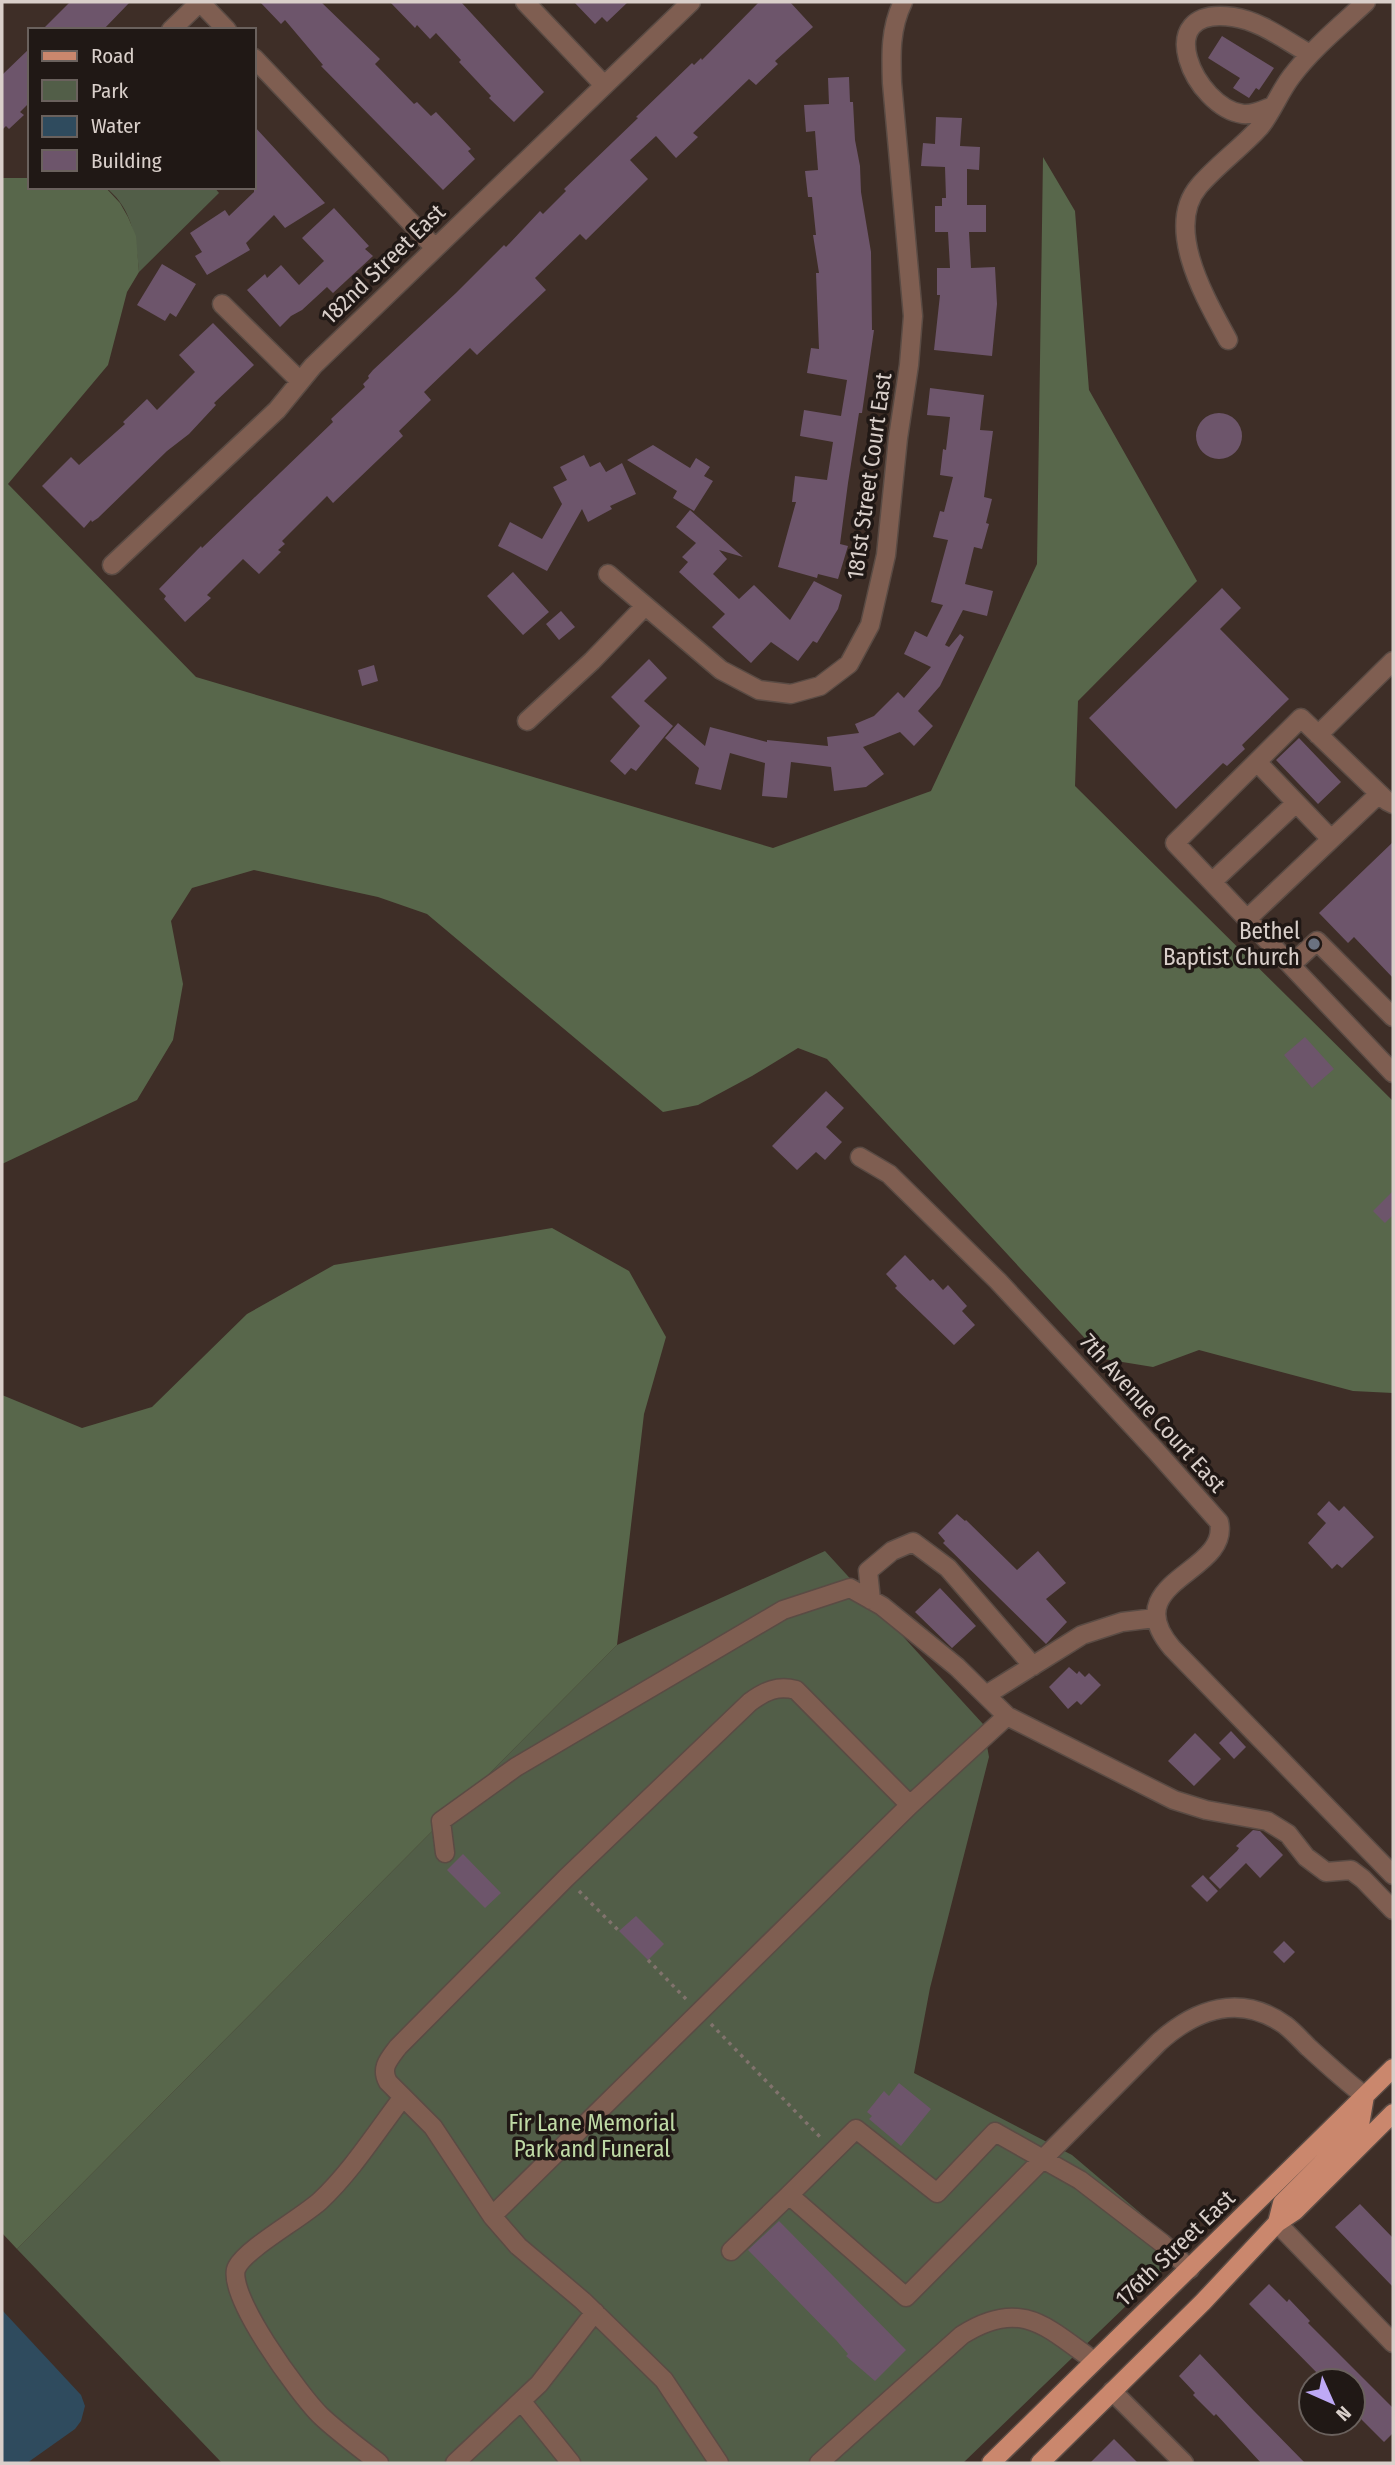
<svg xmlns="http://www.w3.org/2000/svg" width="1395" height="2465" font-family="'Fira Sans Condensed',sans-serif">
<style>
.green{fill:#525e48}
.forest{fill:#58674b}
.water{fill:#2f4b5e}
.building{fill:#6d556b}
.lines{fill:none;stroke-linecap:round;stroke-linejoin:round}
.minor-casing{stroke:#5a4b44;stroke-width:21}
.major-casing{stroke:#5a4b44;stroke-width:21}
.path{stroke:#81736d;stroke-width:3.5;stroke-dasharray:3.5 5;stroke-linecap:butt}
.minor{stroke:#7f5e51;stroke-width:18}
.major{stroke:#ca876d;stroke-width:18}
.worship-dot{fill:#6b7280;stroke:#201815;stroke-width:2.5}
.labels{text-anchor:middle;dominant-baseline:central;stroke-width:7;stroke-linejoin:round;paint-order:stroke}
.street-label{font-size:23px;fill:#d9cfca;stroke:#201815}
.poi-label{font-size:23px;fill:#d9cfca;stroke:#201815;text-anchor:end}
.park-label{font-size:23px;fill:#bfdaa5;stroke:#201815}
</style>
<rect width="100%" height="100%" fill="#3e2e27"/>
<path class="green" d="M105,187H214L219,193L139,272C136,240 133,208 105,187Z
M825,1551L983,1724L989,1757L930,1988L914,2073L1072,2155L1184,2250L963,2463H222L17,2249L617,1645Z"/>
<path class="forest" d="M1043,157L1075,211L1089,390L1197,581L1078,701L1075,786L1393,1101V1393L1353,1391L1199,1350L1153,1367L1104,1359L827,1059L798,1048L752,1076L698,1105L663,1112L427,914L378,897L254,870L192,888L171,921L183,984L173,1040L137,1100L2,1164V178H30V187H105L120,203L128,217L136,236L139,272L127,292L108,365L8,484L196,677L773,848L931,791L1037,564Z
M552,1228L629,1271L666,1337L644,1414L617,1645L17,2249L2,2233V1395L82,1428L152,1407L247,1314L334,1265Z"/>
<path class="water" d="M2,2310L81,2395L85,2406L81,2421L75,2429L27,2463H2Z"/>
<path class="building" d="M70,2H130L103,30H42Z
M260,2H321L380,59L375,64L414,104L417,102L431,116L436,112L471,149L468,151L475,159L443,190L321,66L323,65L285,20L281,24Z
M390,2H461L544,92L514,122L489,98L491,96L459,62L461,60L436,33L430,39L417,25L415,28Z
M574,2H628L607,22L602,17L595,24Z
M759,2H790L813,27L775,61L778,64L756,85L749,79L693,133L698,137L676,158L656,136L630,160L648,179L586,240L580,234L535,278L546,290L477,355L470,348L424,392L431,400L399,431L403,436L333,503L327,496L282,541L285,544L278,550L281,552L259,574L243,559L207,595L211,598L185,622L164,599L166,596L159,589L201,546L202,548L333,422L331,419L365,387L363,384L369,378L368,376L373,370L456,293L504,245L506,247L540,211L543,214L566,191L564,189L638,118L636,117L692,63L694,65L701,58L702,60Z
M1222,36L1274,68L1259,90L1256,88L1249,98L1233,88L1240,78L1208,58Z
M30,48V102L20,112L24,115L9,129L6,126L2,130V75Z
M849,77L850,102H853L855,140L860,166L861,192L871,252L872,330H874L862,413H859L848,483L840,544L848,546L838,579L818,574L817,578L778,567L796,502H792L795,476L827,480L833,442L800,436L804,410L841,416L847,380L807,373L811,348L819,349L816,273H819L813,235H816L812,197H808L805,171L818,170L815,131L806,132L804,105L829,104L828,78Z
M936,117L962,118L960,146L980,147L979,170L967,169V205H986V232H969L971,268L995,267L997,304L992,356L934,350L940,295H937V268H950L948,232H935V206H942V198H946L945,167L921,166L923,143L935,144Z
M254,126L325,203L285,228L274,215L246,243L250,250L207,275L195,256L202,252L190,233L225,210L229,216L254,192Z
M334,208L369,246L365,249L373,256L333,293L327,287L302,310L291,316L280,327L247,290L265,274L267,278L281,265L299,285L324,261L302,238Z
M162,264L196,284L176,317L170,313L165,321L137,305Z
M213,323L254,365L214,403L216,405L189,434L167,451L98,518L92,522L91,520L84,528L42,486L71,457L79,465L125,424L123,422L147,399L157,410L195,372L179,355Z
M930,388L984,395L980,430L993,431L984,497L992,499L986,523L989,524L982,549L974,547L965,584L993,591L987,616L963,610L945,645L949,647L960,634L964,637L940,686L918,711L933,726L914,746L900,732L863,747L884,774L866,787L834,791L831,767L791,762L787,798L762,796L765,763L730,753L721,790L695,784L699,768L665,738L678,723L705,746L710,727L767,742V740L828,746L827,737L859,733L855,724L874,716L898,692L904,698L931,667L904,654L915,631L927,637L943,605L931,602L948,540L933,537L940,511L944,512L953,477L940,475L943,449L946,450L950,417L927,415Z
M1196 436a23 23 0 1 1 46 0a23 23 0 1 1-46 0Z
M653,445L690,468L696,458L710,467L704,476L713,481L694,511L673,498L677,491L627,460Z
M584,455L590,467L600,462L606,472L622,463L636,494L610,506L612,509L588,522L582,509L547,571L498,546L510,522L542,539L562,504L553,487L567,480L560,467Z
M690,510L743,557L719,550L727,559L713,574L739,599L754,585L790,620L814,581L842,595L838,609L817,643L813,641L798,661L771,642L751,663L712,627L725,614L679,572L688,562L682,557L696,543L676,527Z
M513,572L549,612L523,635L487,596Z
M1222,588L1241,608L1220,629L1289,699L1242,745L1245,749L1227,766L1223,763L1176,809L1089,718Z
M561,611L575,627L559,640L546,624Z
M649,659L667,678L644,701L673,726L636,771L631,768L625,775L610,761L640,726L611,697Z
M374,665L378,681L362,686L358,670Z
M1299,738L1341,782L1318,804L1276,760Z
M1393,842V978L1354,937L1348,943L1319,913Z
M1305,1037L1334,1069L1312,1088L1284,1055Z
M826,1091L844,1108L826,1127L842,1142L825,1160L816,1152L797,1170L772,1146Z
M1393,1191V1215L1385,1223L1373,1211Z
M905,1255L930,1281L933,1279L943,1290L948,1285L967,1306L962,1311L975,1325L954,1345L895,1288L897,1286L886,1274Z
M1329,1501L1339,1511L1344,1506L1374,1537L1342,1568L1337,1564L1332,1569L1308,1543L1326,1523L1317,1514Z
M957,1514L965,1521L966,1520L1017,1570L1038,1551L1066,1583L1046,1599L1067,1622L1046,1644L943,1543L945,1541L938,1533Z
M940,1588L976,1626L952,1648L915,1612Z
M1069,1667L1077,1674L1079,1671L1085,1677L1089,1673L1101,1685L1081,1705L1077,1701L1068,1709L1049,1687Z
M1231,1731L1246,1747L1234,1759L1219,1743Z
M1195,1733L1221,1759L1194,1786L1168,1761Z
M1253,1830L1260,1831L1283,1855L1260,1878L1246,1863L1220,1889L1209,1878L1237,1851L1239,1848L1236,1846Z
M463,1854L501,1893L485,1908L447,1870Z
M1203,1875L1218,1891L1207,1902L1191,1886Z
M636,1916L664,1944L648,1960L619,1931Z
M1284,1941L1295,1952L1284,1963L1273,1952Z
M899,2083L931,2109L901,2146L869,2119L872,2116L867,2112L884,2091L889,2096Z
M1360,2204L1393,2238V2287L1335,2227Z
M779,2221L906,2350L875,2381L846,2356L848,2354L836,2340L748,2250Z
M1269,2284L1287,2302L1289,2299L1310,2321L1308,2323L1393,2408V2433L1384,2442L1353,2411V2381H1325L1249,2304Z
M1200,2354L1254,2411L1305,2463H1261L1216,2414L1214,2416L1193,2395L1195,2393L1179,2376Z
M1114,2439L1138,2463H1090Z"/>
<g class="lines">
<g class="minor-casing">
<path id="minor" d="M200,2L227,30
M525,2L604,85
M171,30L200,2
M254,58L435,248
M1273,106C1263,110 1254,115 1243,114C1195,108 1148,5 1233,17C1261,21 1286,41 1310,54
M222,304L300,381
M1228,340C1207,301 1163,228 1199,186C1217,165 1241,148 1260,127C1272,112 1279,93 1291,77C1312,49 1340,26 1366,2
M112,565L277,410L313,366L691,2
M608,574L721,670L759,690L791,694L820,686L849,664L870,625L886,555L898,438L909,365L913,316L892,83C891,55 890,28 903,2
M527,721L592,661L645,606
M1318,735L1393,661
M1257,762L1331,839
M1393,804L1387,801L1301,718L1175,843L1393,1073
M1212,882L1296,803
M1247,919L1379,794
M1291,965L1317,941L1393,1017
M860,1157L889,1174L998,1281L1156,1451L1219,1522C1231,1573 1115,1581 1172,1648L1393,1875
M871,1600L868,1571L892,1551L913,1542L948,1568L1033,1666
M986,1695L1082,1635L1122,1622L1155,1618
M910,1805L1007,1716
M445,1853L441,1821L516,1767L783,1610L850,1588L882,1606L957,1667L1007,1716L1174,1800L1206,1810L1267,1821L1288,1834L1306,1857L1326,1872L1351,1870L1363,1879L1393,1910
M789,2195L856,2129L937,2193L995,2132L1080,2180L1162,2243L1190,2269
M492,2216L910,1805L796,1690C778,1685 765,1691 750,1702L566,1878L398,2047C389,2059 380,2068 388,2082L433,2127L492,2216L518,2246L583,2301L664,2380L719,2463
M1277,2223L1393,2343
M731,2251L789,2195L906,2297L1159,2042C1196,2009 1240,1993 1285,2025C1293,2031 1301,2040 1308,2047C1327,2064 1345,2081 1365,2096
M1112,2391L1184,2463
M522,2402L571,2463
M379,2463C360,2448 339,2433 321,2416C301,2397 223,2291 237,2267C247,2248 300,2219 320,2201C352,2171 377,2131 403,2097
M455,2463L539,2384L595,2312
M819,2463L962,2335C1020,2298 1046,2326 1094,2361"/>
</g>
<g class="major-casing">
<path id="major" d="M1277,2223L1282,2203L1360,2125L1365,2096
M991,2463L1393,2068
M1040,2463L1203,2302L1277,2223L1295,2211L1393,2113"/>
</g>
<path class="path" d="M579,1891L619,1931
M648,1960L686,1999
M711,2024L822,2139"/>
<use href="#minor" class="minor"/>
<use href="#major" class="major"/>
</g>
<circle class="worship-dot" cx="1314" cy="944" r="7"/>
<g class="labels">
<g class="street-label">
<text transform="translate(383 264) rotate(-44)">182nd Street East</text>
<text transform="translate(869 476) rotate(-82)">181st Street Court East</text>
<text transform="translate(1153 1413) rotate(48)">7th Avenue Court East</text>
<text transform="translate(1175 2248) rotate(-44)">176th Street East</text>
</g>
<g class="poi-label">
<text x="1300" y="931">Bethel<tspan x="1300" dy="26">Baptist Church</tspan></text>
</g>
<g class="park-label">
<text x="592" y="2123">Fir Lane Memorial<tspan x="592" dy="26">Park and Funeral</tspan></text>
</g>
</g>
<rect width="1395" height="2465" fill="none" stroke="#d9cfca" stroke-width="7"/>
<rect x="28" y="28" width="228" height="161" fill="#201815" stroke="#6a615d" stroke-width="2"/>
<rect x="42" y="51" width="35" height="10" fill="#ca876d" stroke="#6a615d" stroke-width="2"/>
<text x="91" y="63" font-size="21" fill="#d9cfca">Road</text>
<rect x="42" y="80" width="35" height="21" fill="#525e48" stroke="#6a615d" stroke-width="2"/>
<text x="91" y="98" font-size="21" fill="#d9cfca">Park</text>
<rect x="42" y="116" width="35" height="21" fill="#2f4b5e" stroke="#6a615d" stroke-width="2"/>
<text x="91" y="133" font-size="21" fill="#d9cfca">Water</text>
<rect x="42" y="150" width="35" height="21" fill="#6d556b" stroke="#6a615d" stroke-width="2"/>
<text x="91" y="168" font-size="21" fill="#d9cfca">Building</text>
<g transform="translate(1332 2402) rotate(135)"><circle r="33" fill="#201815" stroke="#6a615d" stroke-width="2"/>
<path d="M0-5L12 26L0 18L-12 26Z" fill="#bea9f5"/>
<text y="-10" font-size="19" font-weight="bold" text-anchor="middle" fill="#d9cfca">N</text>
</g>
</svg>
